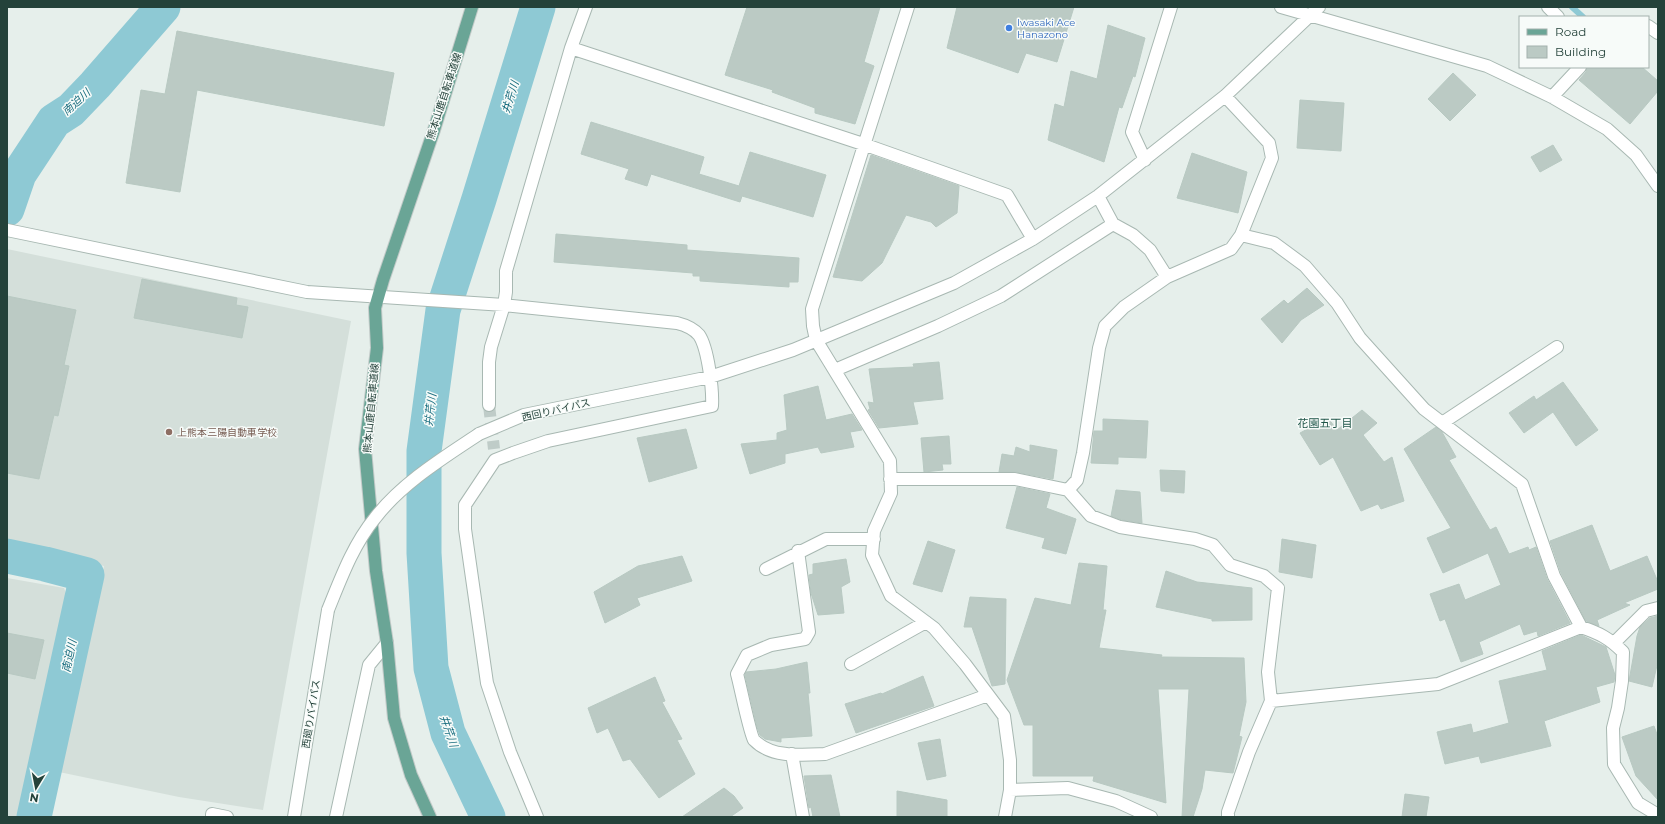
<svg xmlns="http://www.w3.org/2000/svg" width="1665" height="824" font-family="Montserrat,'Noto Sans JP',sans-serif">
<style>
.built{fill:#d4dfda}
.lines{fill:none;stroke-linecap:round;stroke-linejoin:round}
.stream{stroke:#8ec9d4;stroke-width:6}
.river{stroke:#8ec9d4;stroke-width:35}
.building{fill:#bbcac4;stroke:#b8c9c2}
.minor-tunnel{stroke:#bfccc8;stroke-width:12;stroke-dasharray:12 6;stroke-linecap:butt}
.minor-casing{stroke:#a8b8b2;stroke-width:14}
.major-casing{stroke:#c2cac8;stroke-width:14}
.minor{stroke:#fff;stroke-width:12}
.major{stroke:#6aa596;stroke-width:12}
.minor-bridge-casing{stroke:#a8b8b2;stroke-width:14;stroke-linecap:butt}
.minor-bridge{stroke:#fff;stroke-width:12}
.shop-dot{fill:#3f7fe0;stroke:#f7fbf9;stroke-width:1.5}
.education-dot{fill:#8d6e63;stroke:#f7fbf9;stroke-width:1.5}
.labels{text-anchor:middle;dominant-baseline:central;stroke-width:3;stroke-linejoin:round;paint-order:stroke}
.shop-label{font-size:10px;fill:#366cbe;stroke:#f7fbf9;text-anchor:start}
.street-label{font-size:10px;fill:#24423a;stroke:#f7fbf9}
.education-label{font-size:10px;fill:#785e54;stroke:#f7fbf9;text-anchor:start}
.water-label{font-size:11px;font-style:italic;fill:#1c6f80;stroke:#f7fbf9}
.neighbourhood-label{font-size:11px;fill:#1f5548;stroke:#f7fbf9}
</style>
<rect width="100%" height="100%" fill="#e6efeb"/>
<path class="built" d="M7,249L351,321L263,810L179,797L59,772L104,566L7,543Z
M7,578L64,588L68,599L23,817H7Z"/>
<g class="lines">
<path class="stream" d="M1572,7L1583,17"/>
<path class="river" d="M7,209L19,174L54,121L71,110L95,85L163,7
M7,556L45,564L87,575L34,817
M488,817L448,733L431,668L424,553V451L443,310L479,199L538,7"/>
</g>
<path class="building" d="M747,7H880L864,62L874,66L855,124L815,113V108L772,92L773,90L725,75Z
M957,7H1074L1057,62L1026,53L1018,73L947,48Z
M1108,25L1145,38L1135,77L1133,76L1122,108L1119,107L1104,162L1048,140L1055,104L1064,107L1071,71L1097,79Z
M177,31L394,73L384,126L197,90L180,192L126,183L141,90L165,94Z
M1587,67H1642L1658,81V91L1630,124L1579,80L1586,72Z
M1453,73L1476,95L1450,121L1428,99Z
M1300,100L1344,103L1341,151L1297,148Z
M591,122L704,157L699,174L739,186L750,152L826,175L813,217L742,196L740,202L651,174L647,186L625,179L629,169L581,154Z
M1553,145L1562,160L1540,172L1531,157Z
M1192,153L1247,172L1238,213L1177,198Z
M871,155L959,186L957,213L936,227L931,222L906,215L882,263L862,281L833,277Z
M556,234L687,245V250L799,258L798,282H789V287L700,281V276H693V273L554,262Z
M142,279L237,298L236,305L248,307L242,338L134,318Z
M1307,288L1324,305L1301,320L1282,343L1261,319L1284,300L1288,304Z
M7,296L76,310L64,365L69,366L58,416L54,415L39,479L7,473Z
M939,362L943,399L913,402L918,424L879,428L868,410L870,409L868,402L874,403L869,369L914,367L913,364Z
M1563,382L1598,430L1576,446L1553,412L1524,433L1509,413L1534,396L1536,400Z
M818,386L826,420L852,414L862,430L850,432L854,447L821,453L818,447L785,454V463L750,474L741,444L777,440V433L787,430L784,395Z
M1362,410L1377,423L1363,435L1384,462L1392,457L1404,501L1381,509L1378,504L1361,511L1333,457L1320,465L1300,433L1328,418L1337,430Z
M1103,419L1148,421L1146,458L1118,457V464L1091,463L1094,431H1103Z
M1436,427L1442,432L1456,457L1449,460L1490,530L1496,527L1509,554L1528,547L1529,550L1536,547L1547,579L1570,623L1538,636L1537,631L1524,635L1520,624L1479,642L1483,654L1461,662L1445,619L1440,621L1430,594L1459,584L1465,600L1501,585L1488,553L1443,573L1427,538L1451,528L1404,449Z
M686,429L697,468L649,482L637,438Z
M949,436L951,464H942L943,470L924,472L921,438Z
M1030,445L1057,450L1053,479L1016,472H999L1002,454L1014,456L1016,447L1030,452Z
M1160,470L1185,471L1184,493L1161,491Z
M1017,487L1050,494L1046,508L1076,519L1066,554L1042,548L1045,538L1006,528Z
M1116,490L1140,492L1142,523L1122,520L1111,516Z
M1592,525L1610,571L1647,556L1658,582V589L1624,603L1630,605L1597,620L1599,626L1586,621L1561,573L1550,541Z
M1282,539L1316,545L1312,578L1279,572Z
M928,541L955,550L942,592L913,584Z
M682,556L692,581L637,598L640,605L605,623L594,592L638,566Z
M846,559L850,582L841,587L844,613L818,615L811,593L809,575L813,574V564Z
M1079,563L1107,566L1103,610H1106L1099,648L1162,655L1161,657L1244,658L1246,702L1239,736L1242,737L1233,773L1205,770L1202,789L1193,817H1182L1189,689H1158L1166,803L1093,781L1094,776H1033V725H1024L1007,680L1035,598L1071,605Z
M1166,571L1197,582L1252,588V620L1212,621V619L1156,607Z
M970,597L1006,599L1005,684L992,686L972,627H964Z
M1658,616V661L1652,687L1629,681L1637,636L1640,627L1650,618Z
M7,633L44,640L35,679L7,673Z
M1581,635L1606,647L1615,675L1614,682L1596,687L1600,702L1544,721L1551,746L1481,763L1479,756L1445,764L1437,732L1471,724L1473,733L1509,723L1499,681L1547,670L1542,651Z
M807,662L810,693H808L812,736L781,738V742L765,739L760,735L757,727L745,675L746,672L776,669Z
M923,676L934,706L856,733L845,704L881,693L882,694Z
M655,677L665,701L662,702L682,739L677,740L695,774L659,798L630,759L623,761L608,728L597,733L588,708Z
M1654,726L1658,737V800L1636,776L1622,737Z
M940,739L946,776L927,780L918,743Z
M831,775L840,817H813L811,807L809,808L804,776Z
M724,788L734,796L743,808L730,817H682Z
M897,791L947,800V817H897Z
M1405,794L1429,797L1426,817H1402Z"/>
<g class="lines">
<path class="minor-tunnel" d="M489,405L494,449"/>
<g class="minor-casing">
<path id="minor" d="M908,7L812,309L813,326L816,340L890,461L891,493L874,531L872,555L891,596L934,628L965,664L1004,716L1010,760V790L1005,817
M1281,7L1487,66L1552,97L1607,129L1636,155L1658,186
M1548,7L1558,17
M1648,26L1658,33
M571,48L863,144L1007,195L1033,239
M1552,97L1580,67
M1145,160L1132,132L1171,7
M1098,196L1113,224L1133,235L1150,250L1167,277
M7,230L307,292L504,305L677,323C685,325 693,328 699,335C708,348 713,390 712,406L548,441L513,453L495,460L465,505V529L487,683L510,752L537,817
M1241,235L1274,243L1305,266L1337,303L1360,338L1424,409L1522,484L1554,576L1581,627
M835,370L938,326L1001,296L1113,224
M489,405V362L491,347L504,305L506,292V271L571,48L586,7
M1442,423L1557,347
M479,434L524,415L710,377L793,350L954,283L1033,239L1098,196L1225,96L1319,7
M890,479H1015L1068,490L1091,516L1120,527L1195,539L1213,545L1230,565L1264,576L1278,588L1268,672L1271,701
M1068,490L1077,480L1083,453L1099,348L1105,326L1124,307L1167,277L1231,249L1241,235L1272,158L1269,143L1225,96
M798,551L809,632L805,639L771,645L747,655L737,674C740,684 750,735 754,740C771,758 802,755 825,754L988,695
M766,569L826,539H874
M1614,643L1646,611L1658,608
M851,664L926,622
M792,754L803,817
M1010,790L1068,788L1116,801L1151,817
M212,817V814L227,817
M294,817L328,610
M336,817L369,665L387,643
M1228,817V812L1249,752L1271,701L1438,684L1581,627C1599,633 1609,638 1623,652L1622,681L1618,708L1613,728L1614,764L1638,803L1658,815"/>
</g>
<g class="major-casing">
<path id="major" d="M430,817L411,775L394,718L387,643L376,571L365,449L377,348L375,308L383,280L434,130L472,7"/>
</g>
<use href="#minor" class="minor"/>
<use href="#major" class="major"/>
<g class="minor-bridge-casing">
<path id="minor-bridge" d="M328,610C341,578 353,545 375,518C402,483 443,458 479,434"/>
</g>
<use href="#minor-bridge" class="minor-bridge"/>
</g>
<circle class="shop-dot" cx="1009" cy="28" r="4"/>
<circle class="education-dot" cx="169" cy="432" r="4"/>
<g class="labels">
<g class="shop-label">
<text x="1017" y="22">Iwasaki Ace<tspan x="1017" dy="12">Hanazono</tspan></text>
</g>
<g class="street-label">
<text transform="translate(444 96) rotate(-72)">熊本山鹿自転車道線</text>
<text transform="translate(371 408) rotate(-85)">熊本山鹿自転車道線</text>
<text transform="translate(556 410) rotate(-13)">西回りバイパス</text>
<text transform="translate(311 714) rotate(-81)">西廻りバイパス</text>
</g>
<g class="education-label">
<text x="177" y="432">上熊本三陽自動車学校</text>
</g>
<g class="water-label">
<text transform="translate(510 97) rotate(-73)">井芹川</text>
<text transform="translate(76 102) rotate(-42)">南迫川</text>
<text transform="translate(430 410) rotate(-83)">井芹川</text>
<text transform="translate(69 656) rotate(-78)">南迫川</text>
<text transform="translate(449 731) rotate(71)">井芹川</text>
</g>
<g class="neighbourhood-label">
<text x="1325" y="423">花園五丁目</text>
</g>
</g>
<rect width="1665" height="824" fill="none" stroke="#24423a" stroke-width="16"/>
<rect x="1519" y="16" width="130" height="52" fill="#f7fbf9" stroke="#a3b1ad"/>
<rect x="1527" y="29" width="20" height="6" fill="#6aa596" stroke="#a3b1ad"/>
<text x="1555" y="36" font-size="12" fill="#24423a">Road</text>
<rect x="1527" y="46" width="20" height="12" fill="#bbcac4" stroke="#a3b1ad"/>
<text x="1555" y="56" font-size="12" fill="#24423a">Building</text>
<g transform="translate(36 788) rotate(190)" stroke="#f7fbf9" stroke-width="3" paint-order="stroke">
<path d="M0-3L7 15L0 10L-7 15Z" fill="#24423a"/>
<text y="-6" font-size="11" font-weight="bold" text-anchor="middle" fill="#24423a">N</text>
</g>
</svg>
